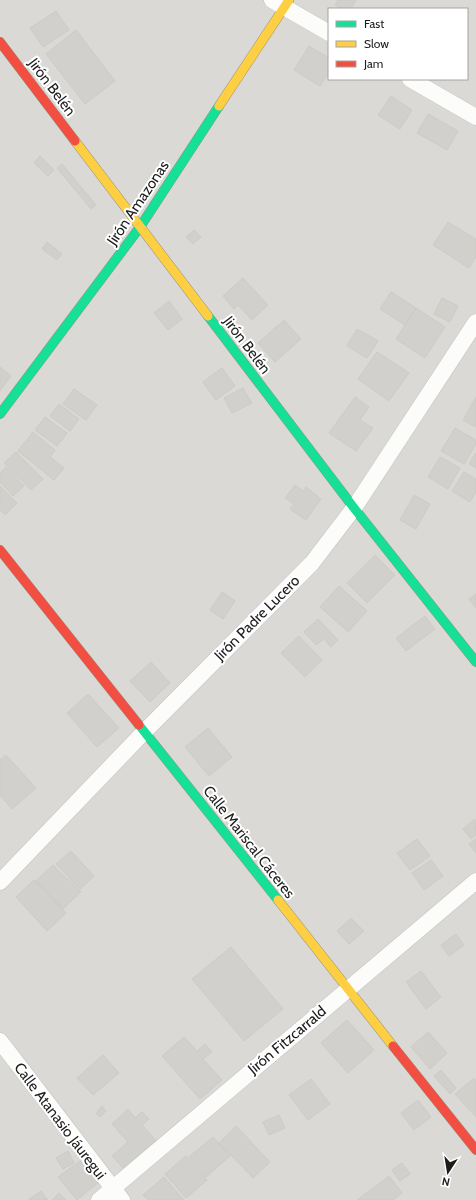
<svg xmlns="http://www.w3.org/2000/svg" width="476" height="1200" font-family="Cabin,sans-serif">
<style>
.residential{fill:#dad9d6;fill-rule:evenodd}
.building{fill:#d2d0cc;stroke:#cecbc6}
.lines{fill:none;stroke-linecap:round;stroke-linejoin:round}
.street-casing{stroke:#c3c3c1;stroke-width:17}
.fast-casing{stroke:#91947e;stroke-width:10}
.slow-casing{stroke:#91947e;stroke-width:10}
.jam-casing{stroke:#91947e;stroke-width:10}
.street{stroke:#fcfcfb;stroke-width:16}
.fast{stroke:#16e098;stroke-width:9}
.slow{stroke:#ffcf43;stroke-width:9}
.jam{stroke:#f24e42;stroke-width:9}
.labels{text-anchor:middle;dominant-baseline:central;stroke-width:4;stroke-linejoin:round;paint-order:stroke}
.street-label{font-size:15px;fill:#1c1c1c;stroke:#fff}
</style>
<rect width="100%" height="100%" fill="#ebeae5"/>
<path class="residential" d="M0,0H476V1200H0ZM329,9H467V79H329Z"/>
<path class="building" d="M338,0H356L351,9H342L335,5Z
M56,11L69,30L43,47L30,28Z
M76,30L115,81L85,104L46,54Z
M309,46L329,58V72L320,86L294,70Z
M391,96L412,110L400,129L378,115Z
M428,114L458,131L447,150L417,133Z
M40,156L54,170L48,176L34,163Z
M62,164L96,205L91,209L57,168Z
M448,222L476,239V257L469,268L433,245Z
M194,230L201,237L193,244L186,237Z
M47,242L62,254L57,260L42,249Z
M243,278L268,305L252,320L238,305L234,309L223,296Z
M391,292L416,308L405,325L380,309Z
M442,298L458,306L450,322L434,314Z
M169,301L182,319L168,330L154,313Z
M416,308L445,327L425,358L396,339Z
M284,320L301,339L275,362L258,343Z
M357,329L378,341L367,358L347,346Z
M377,352L409,373L389,401L358,379Z
M0,367L11,376L0,391Z
M222,368L235,386L216,400L203,382Z
M243,388L252,403L232,413L224,398Z
M74,389L97,405L86,420L63,404Z
M355,397L369,407L360,420L373,428L356,451L329,433Z
M476,397V427L463,420Z
M59,404L79,419L70,431L50,416Z
M45,417L67,433L57,446L35,430Z
M455,428L476,440V444L464,464L441,451Z
M33,432L55,450L50,457L64,468L54,480L18,451Z
M16,452L43,479L31,490L4,463Z
M475,454H476V468L469,464Z
M440,457L460,468L448,489L428,477Z
M6,467L24,486L13,496L0,482V473Z
M464,472L476,479V492L470,502L452,491Z
M295,485L303,491L306,487L321,499L306,520L290,509L294,504L285,498Z
M0,486L17,503L5,515L0,510Z
M414,495L430,504L416,529L400,520Z
M375,555L395,575L367,603L347,583Z
M339,586L367,611L348,632L320,607Z
M222,592L235,601L223,619L210,610Z
M476,594V608L469,599Z
M425,616L435,629L406,651L396,638Z
M318,619L338,640L331,647L324,639L316,645L304,632Z
M299,636L322,660L305,677L281,653Z
M151,662L170,683L150,702L130,681Z
M88,694L119,728L97,747L67,713Z
M208,728L232,757L209,776L185,747Z
M6,755L36,788L12,809L0,795V760Z
M475,819L476,835L471,839L463,829Z
M417,839L430,856L410,870L397,853Z
M476,839V853L469,844Z
M71,851L94,876L80,889L56,864Z
M431,860L443,876L424,890L412,873Z
M53,865L81,892L63,909L36,881Z
M34,880L66,913L47,931L16,897Z
M351,918L364,931L349,944L337,931Z
M456,934L464,945L449,956L441,945Z
M231,947L283,1009L244,1041L192,979Z
M421,971L441,997L426,1009L406,982Z
M347,1020L374,1050L348,1073L321,1043Z
M428,1032L447,1053L430,1069L411,1047Z
M184,1037L197,1051L205,1044L212,1052L203,1059L222,1080L200,1099L162,1056Z
M103,1055L119,1073L93,1095L77,1078Z
M441,1070L456,1088L450,1094L434,1076Z
M474,1078L476,1081V1117L455,1094Z
M311,1079L330,1104L308,1120L289,1095Z
M418,1100L431,1117L414,1130L401,1113Z
M102,1106L106,1111L100,1117L96,1113Z
M128,1109L135,1118L142,1112L149,1119L142,1125L159,1144L127,1172L112,1156L128,1142L112,1124Z
M279,1115L285,1128L269,1135L263,1122Z
M236,1126L270,1162L253,1178L219,1143Z
M213,1137L230,1156L206,1177L189,1157Z
M68,1151L74,1163L63,1169L56,1158Z
M186,1156L207,1180L186,1198L165,1174Z
M80,1161L98,1183L77,1200L58,1177Z
M402,1163L410,1174L400,1181L392,1170Z
M389,1176L402,1193L393,1200H357Z
M164,1177L184,1200H148L143,1195Z
M41,1191L48,1200H28Z
M59,1193L66,1200H52Z"/>
<g class="lines">
<g class="street-casing">
<path id="street" d="M272,0L329,33
M410,79L476,117
M0,882L144,732L312,563L354,508L476,322
M0,1041L122,1200
M99,1200L476,881"/>
</g>
<g class="fast-casing">
<path id="fast" d="M208,316L354,508L476,662
M0,414L140,227L219,106
M139,725L278,900"/>
</g>
<g class="slow-casing">
<path id="slow" d="M219,106L289,0
M75,141L208,316
M278,900L393,1046"/>
</g>
<g class="jam-casing">
<path id="jam" d="M0,42L75,141
M0,550L139,725
M393,1046L476,1150"/>
</g>
<use href="#street" class="street"/>
<use href="#fast" class="fast"/>
<use href="#slow" class="slow"/>
<use href="#jam" class="jam"/>
</g>
<g class="labels">
<g class="street-label">
<text transform="translate(52 87) rotate(53)">Jirón Belén</text>
<text transform="translate(138 203) rotate(-56)">Jirón Amazonas</text>
<text transform="translate(247 345) rotate(53)">Jirón Belén</text>
<text transform="translate(257 618) rotate(-45)">Jirón Padre Lucero</text>
<text transform="translate(249 842) rotate(52)">Calle Mariscal Cáceres</text>
<text transform="translate(287 1040) rotate(-40)">Jirón Fitzcarrald</text>
<text transform="translate(60 1121) rotate(53)">Calle Atanasio Jáuregui</text>
</g>
</g>
<rect x="328" y="8" width="140" height="72" fill="#ffffff" stroke="#a4a4a4"/>
<rect x="336" y="21" width="20" height="6" fill="#16e098" stroke="#a4a4a4"/>
<text x="364" y="28" font-size="12" fill="#1c1c1c">Fast</text>
<rect x="336" y="41" width="20" height="6" fill="#ffcf43" stroke="#a4a4a4"/>
<text x="364" y="48" font-size="12" fill="#1c1c1c">Slow</text>
<rect x="336" y="61" width="20" height="6" fill="#f24e42" stroke="#a4a4a4"/>
<text x="364" y="68" font-size="12" fill="#1c1c1c">Jam</text>
<g transform="translate(448 1172) rotate(192)" stroke="#ffffff" stroke-width="3" paint-order="stroke">
<path d="M0-3L7 15L0 10L-7 15Z" fill="#1c1c1c"/>
<text y="-6" font-size="11" font-weight="bold" text-anchor="middle" fill="#1c1c1c">N</text>
</g>
</svg>
